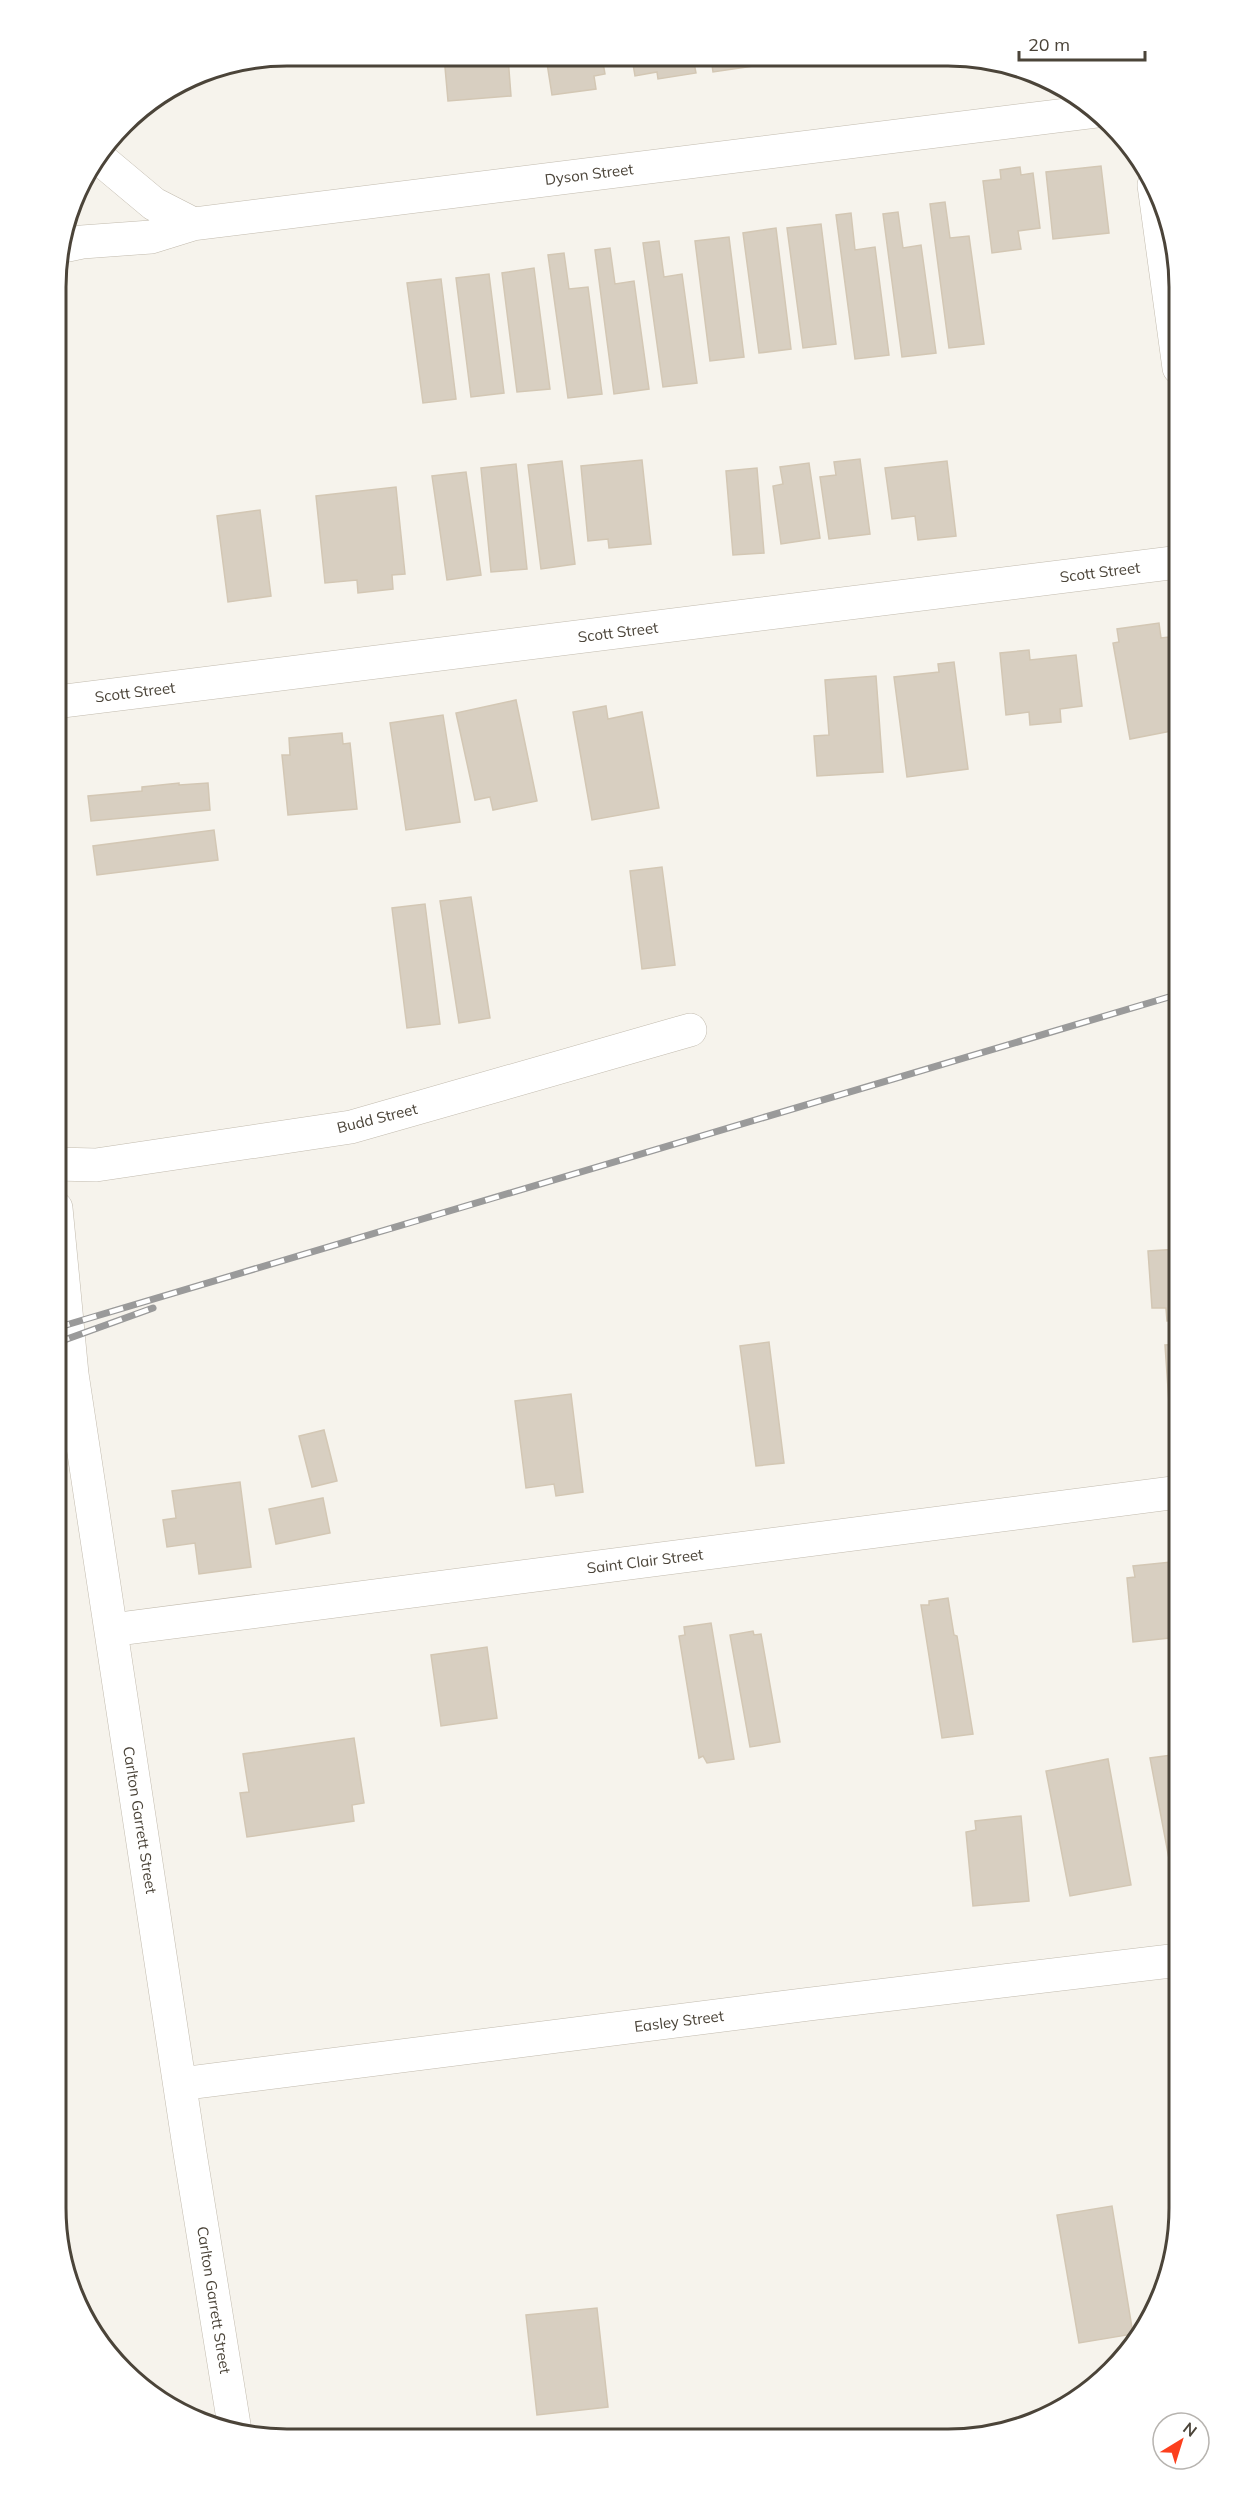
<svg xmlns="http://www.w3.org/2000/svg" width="1235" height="2495" font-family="Mulish,sans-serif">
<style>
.building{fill:#d8cfc1;stroke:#d3c7b4;stroke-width:1.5}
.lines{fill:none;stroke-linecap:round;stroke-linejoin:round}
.minor-casing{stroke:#c2bbae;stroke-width:34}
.minor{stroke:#fff;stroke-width:33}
.rail-casing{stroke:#9a9a9a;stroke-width:7}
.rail{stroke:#fff;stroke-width:4.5;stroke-dasharray:14;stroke-linecap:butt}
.labels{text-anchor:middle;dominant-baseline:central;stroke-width:5;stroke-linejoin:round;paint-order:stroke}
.street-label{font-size:15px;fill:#4b4439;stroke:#fff}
.rim{fill:none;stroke:#4b4439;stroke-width:3}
</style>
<rect width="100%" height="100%" fill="#f6f3ec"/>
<path class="building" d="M444,56L508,57L511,96L448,101Z
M546,57H602L605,74L594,76L596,89L552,95Z
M632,58H693L696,73L658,79L657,72L635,76Z
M711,58L773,59L774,63L713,72Z
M1101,166L1109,233L1053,239L1046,172Z
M1020,167L1021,175L1033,173L1040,228L1018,231L1021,249L992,253L983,181L1001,179L1000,170Z
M945,202L950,238L969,236L984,344L949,348L930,204Z
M898,212L903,248L921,245L936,353L902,357L883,214Z
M851,213L855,250L875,247L889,355L855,359L836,215Z
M821,224L836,344L803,348L787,228Z
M776,228L791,349L759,353L743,233Z
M729,237L744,357L710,361L695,241Z
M659,241L664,277L682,274L697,383L663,387L643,243Z
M610,248L615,284L634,281L649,389L614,394L595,250Z
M564,253L569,289L588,287L602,394L568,398L548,255Z
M534,268L550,389L517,392L502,273Z
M489,274L504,393L471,397L456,278Z
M441,279L456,399L423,403L407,283Z
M860,459L870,534L829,539L820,477L836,475L834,462Z
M642,460L651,544L609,548L608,539L588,541L581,466Z
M562,461L575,564L541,569L528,465Z
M947,461L956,536L918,540L915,516L892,519L885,468Z
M809,463L820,538L781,544L773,486L783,484L780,467Z
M516,464L527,569L491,572L481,468Z
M757,468L764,553L733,555L726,471Z
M466,472L481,575L447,580L432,476Z
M396,487L405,574L392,575L393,589L358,593L357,580L325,583L316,496Z
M260,510L271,596L228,602L217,516Z
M1159,623L1161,638L1169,637L1179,697V718H1175L1177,730L1130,739L1113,643L1119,642L1117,629Z
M1029,650L1030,660L1076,655L1082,706L1060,709L1061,722L1030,725L1029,712L1006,715L1000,653Z
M954,662L968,769L907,777L894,677L939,672L938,664Z
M876,676L883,772L817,776L814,736L829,735L825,680Z
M516,700L537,801L493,810L490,797L475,800L456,713Z
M606,706L608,719L642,712L659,808L592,820L573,712Z
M443,715L460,822L406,830L390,723Z
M342,733L343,744L350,743L357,809L288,815L282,755H290L289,738Z
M179,783V785L208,783L210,810L91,821L88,796L142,791V787Z
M214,830L218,860L97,875L93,846Z
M662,867L675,965L642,969L630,871Z
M471,897L490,1018L459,1023L440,901Z
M425,904L440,1024L407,1028L392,908Z
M1179,1249V1328V1320L1167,1321L1166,1308H1152L1148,1251Z
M769,1342L784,1463L756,1466L740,1346Z
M1179,1344V1417H1170L1165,1345Z
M571,1394L583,1492L556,1496L554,1484L526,1488L515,1401Z
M324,1430L337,1481L312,1487L299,1436Z
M240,1482L251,1567L199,1574L195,1543L167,1547L163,1520L176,1518L172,1491Z
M323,1498L330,1533L276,1544L269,1509Z
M1171,1562L1172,1572H1179V1637L1133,1642L1127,1578L1135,1577L1133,1566Z
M948,1598L954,1635L957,1636L973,1734L942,1738L921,1605H929V1601Z
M711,1623L734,1759L707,1763L703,1756L699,1758L679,1636L685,1635L684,1627Z
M753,1631L754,1635L761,1634L780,1742L750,1747L730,1635Z
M487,1647L497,1718L441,1726L431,1655Z
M354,1738L364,1803L352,1805L354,1821L247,1837L240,1793L249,1792L243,1754Z
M1179,1754V1879L1173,1880L1150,1758Z
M1108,1759L1131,1885L1070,1896L1046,1771Z
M1021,1816L1029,1901L973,1906L966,1832L976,1830L975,1821Z
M1112,2206L1133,2334L1079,2343L1057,2215Z
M597,2308L608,2407L537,2415L526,2315Z"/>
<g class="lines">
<g class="minor-casing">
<path id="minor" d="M99,158L154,204L193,224
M1154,185L1179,368
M63,246L82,242L151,237L193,224L1098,111
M56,702L1179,562
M56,1164L96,1165L351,1127L690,1030
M56,1208L72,1374L190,2153L235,2431
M111,1630L1179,1492
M180,2084L810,2004L1179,1960"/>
</g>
<use href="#minor" class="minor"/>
<g class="rail-casing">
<path id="rail" d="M56,1328L1179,994
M56,1343L153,1308"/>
</g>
<use href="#rail" class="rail"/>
</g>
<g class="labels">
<g class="street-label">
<text transform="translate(589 174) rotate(-7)">Dyson Street</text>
<text transform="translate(1100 572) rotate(-7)">Scott Street</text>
<text transform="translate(618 632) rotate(-7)">Scott Street</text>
<text transform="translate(135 692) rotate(-7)">Scott Street</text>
<text transform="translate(377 1118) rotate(-14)">Budd Street</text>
<text transform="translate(645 1561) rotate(-7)">Saint Clair Street</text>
<text transform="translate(140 1820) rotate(81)">Carlton Garrett Street</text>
<text transform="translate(679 2021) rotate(-7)">Easley Street</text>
<text transform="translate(214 2300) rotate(81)">Carlton Garrett Street</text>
</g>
</g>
<path d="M0 0H1235V2495H0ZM287 66H948A221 221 0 0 1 1169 287V2208A221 221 0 0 1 948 2429H287A221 221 0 0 1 66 2208V287A221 221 0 0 1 287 66Z" fill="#fff" fill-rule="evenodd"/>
<path class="rim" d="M287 66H948A221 221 0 0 1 1169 287V2208A221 221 0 0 1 948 2429H287A221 221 0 0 1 66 2208V287A221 221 0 0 1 287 66Z"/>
<g transform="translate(1181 2441) rotate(38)"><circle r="28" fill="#ffffff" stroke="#b7b4b0" stroke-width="1.5"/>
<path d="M0-4.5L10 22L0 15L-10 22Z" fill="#fc3f1d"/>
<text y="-9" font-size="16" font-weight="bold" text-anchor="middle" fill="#4b4439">N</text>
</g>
<path d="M1019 51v9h126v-9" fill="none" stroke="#4b4439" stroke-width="3"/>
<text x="1028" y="51" font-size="18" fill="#4b4439" stroke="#ffffff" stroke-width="4.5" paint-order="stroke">20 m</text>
</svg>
